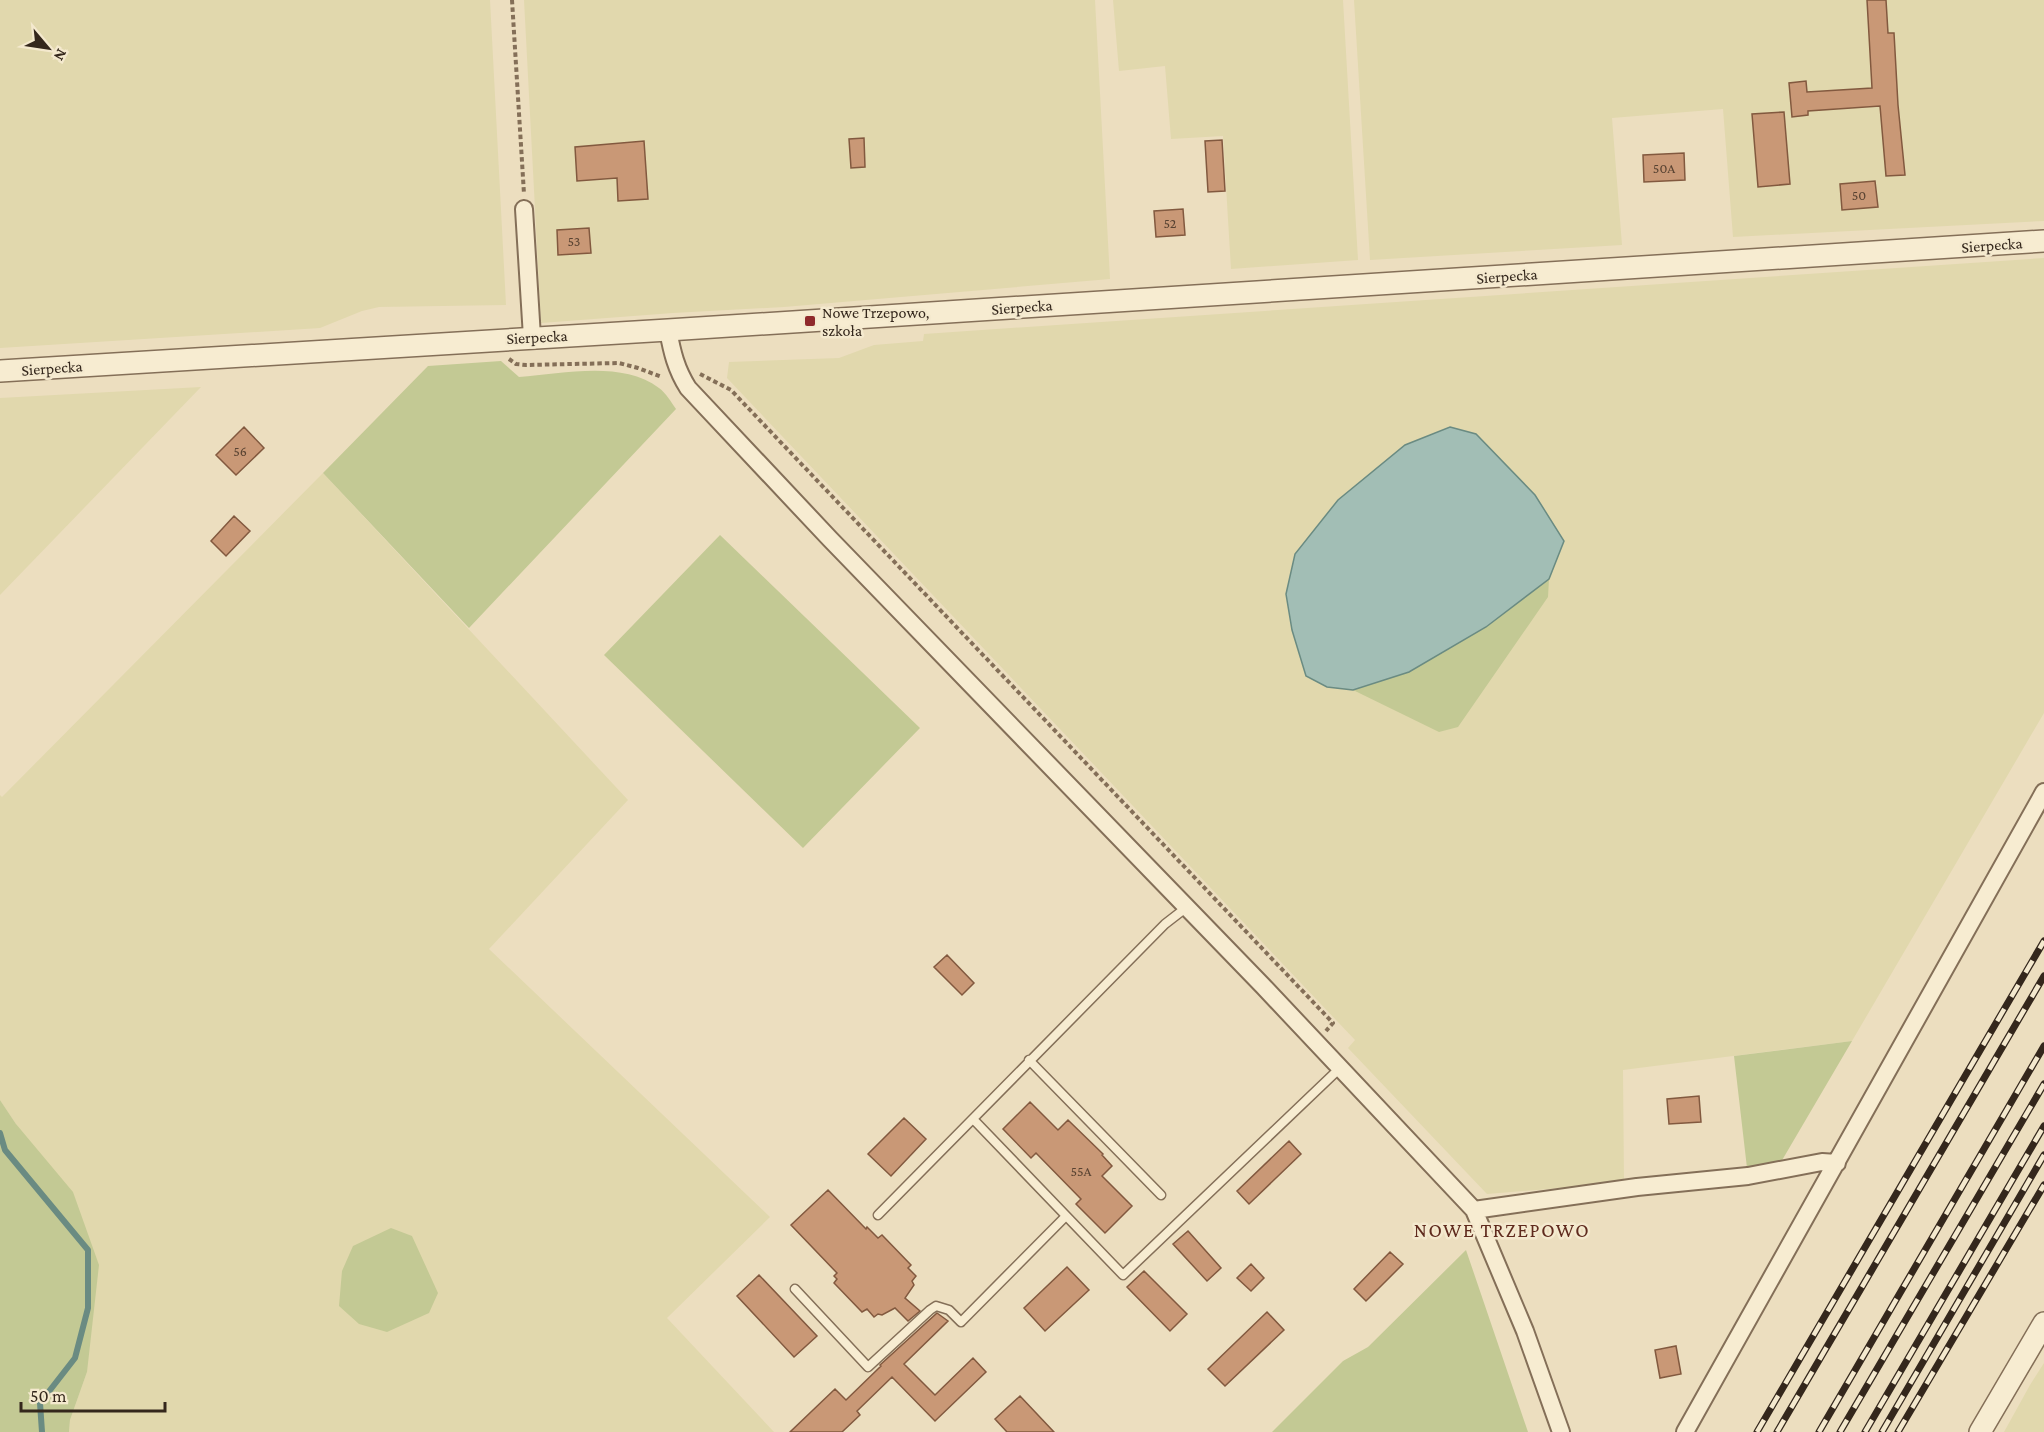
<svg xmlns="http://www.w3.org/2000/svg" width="2044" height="1432" font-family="'Crimson Pro',serif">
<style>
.farmland{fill:#e1d8ad}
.green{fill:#c3c994}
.water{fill:#a2beb5;stroke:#6a8b82;stroke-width:1.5}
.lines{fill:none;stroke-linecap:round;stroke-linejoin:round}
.stream{stroke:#6a8b82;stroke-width:6}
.building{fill:#c99876;stroke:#82593f;stroke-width:1.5}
.service-casing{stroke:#846f58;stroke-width:11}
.minor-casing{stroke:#846f58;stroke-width:20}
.tertiary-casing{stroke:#846f58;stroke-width:24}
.path{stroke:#846f58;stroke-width:4;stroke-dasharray:4.5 3;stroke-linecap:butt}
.service{stroke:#f7ecd1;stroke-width:8}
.minor{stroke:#f7ecd1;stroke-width:16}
.tertiary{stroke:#f7ecd1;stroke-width:21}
.rail-casing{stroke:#34271c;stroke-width:7}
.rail{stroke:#f4e9ce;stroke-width:4.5;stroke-dasharray:14;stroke-linecap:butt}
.poi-dot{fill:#902a2b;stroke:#f4e9ce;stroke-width:2}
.labels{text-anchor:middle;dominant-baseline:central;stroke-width:5;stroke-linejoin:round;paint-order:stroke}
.number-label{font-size:14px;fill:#594332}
.street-label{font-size:16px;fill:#34271c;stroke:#f4e9ce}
.poi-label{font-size:16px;fill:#34271c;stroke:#f4e9ce;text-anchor:start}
.quarter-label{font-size:20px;letter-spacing:1.5px;fill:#5f2a1d;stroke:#f4e9ce}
</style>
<rect width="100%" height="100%" fill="#ecdebf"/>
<path class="farmland" d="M0,0H490L506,305L379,307L362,311L320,328L0,348Z
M524,0H1095L1110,279L784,307L673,313L541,323Z
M1113,0H1343L1358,260L1231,269L1223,136L1171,139L1165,66L1119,71Z
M1354,0H2044V221L1733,237L1723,109L1612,118L1622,245L1370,260Z
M2044,258V713L1852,1041L1623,1070L1624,1183L1487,1194L1348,1048L1355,1040L727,378L729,362L839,358L874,345L923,341L924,334Z
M201,387L0,595V398Z
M323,473L628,800L489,949L770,1217L667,1318L774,1432H69L70,1420L87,1372L16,1124L0,1100V795L2,797Z
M2044,1363V1432H2004L2030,1385Z"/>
<path class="green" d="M501,361L519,377C563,374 621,360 659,388C666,393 671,402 676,409L469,628L323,473L428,366Z
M720,535L920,728L803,848L604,655Z
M1549,579L1548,597L1458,727L1439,732L1353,690L1409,672L1486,627Z
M1852,1041L1781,1162L1747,1168L1734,1056Z
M0,1100L16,1124L73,1192L99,1265L87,1372L70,1420L69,1432H0Z
M391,1228L412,1236L438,1293L429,1313L387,1332L359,1324L339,1306L342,1271L353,1246Z
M1466,1250L1528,1432H1272L1343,1361L1368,1347Z"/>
<path class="water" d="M1450,427L1476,434L1535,495L1564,541L1549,579L1486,627L1409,672L1353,690L1327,687L1306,676L1292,630L1286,594L1295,554L1338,500L1405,445Z"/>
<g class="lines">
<path class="stream" d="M0,1133L5,1150L88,1250V1308L75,1358L40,1403L42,1432"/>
</g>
<path class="building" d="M1867,0H1886L1888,33H1894L1898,105L1905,175L1886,176L1880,106L1808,111V115L1792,117L1789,83L1806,81L1807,92L1872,88Z
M1784,112L1790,184L1758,187L1752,114Z
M864,138L865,167L851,168L849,139Z
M1222,140L1225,191L1208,192L1205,141Z
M644,141L648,199L618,201L617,178L577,181L575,147Z
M1684,153L1685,180L1644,182L1643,155Z
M1875,181L1878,207L1842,210L1840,184Z
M1183,209L1185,235L1156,237L1154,211Z
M589,228L591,253L558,255L557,230Z
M244,427L264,448L236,475L216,455Z
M234,516L250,531L226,556L211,541Z
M947,955L974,983L962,995L934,967Z
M1699,1096L1701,1122L1669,1124L1667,1099Z
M1030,1102L1058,1130L1068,1120L1103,1154L1102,1155L1112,1166L1102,1176L1132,1206L1105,1233L1076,1204L1081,1199L1036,1153L1031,1158L1003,1129Z
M904,1118L926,1139L891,1176L868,1154Z
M1289,1141L1301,1154L1249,1204L1237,1191Z
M828,1190L866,1229L867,1227L878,1238L882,1235L911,1265L908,1268L916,1276L912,1281L914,1285L905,1298L920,1311L908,1321L895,1308L882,1315L878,1314L874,1317L867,1309L862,1312L834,1283L837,1279L834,1276L837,1273L791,1225Z
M1188,1231L1221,1268L1207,1281L1173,1244Z
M1390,1252L1403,1264L1366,1301L1354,1289Z
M1251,1264L1264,1278L1251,1291L1237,1278Z
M1067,1267L1089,1290L1045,1331L1024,1308Z
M1144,1271L1187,1314L1170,1331L1127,1287Z
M759,1275L817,1336L794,1357L737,1296Z
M1267,1312L1284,1330L1225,1386L1208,1369Z
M937,1313L948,1321L904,1364L935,1395L973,1358L986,1372L935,1421L892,1377L857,1411L860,1415L842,1432H790L835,1389L846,1400L881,1366L880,1365Z
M1676,1346L1681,1374L1660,1378L1655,1350Z
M1020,1396L1054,1432H1007L995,1419Z"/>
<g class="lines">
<g class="service-casing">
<path id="service" d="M1029,1060L1161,1195
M973,1119L1123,1275L1340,1068
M878,1215L1165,924L1187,907
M795,1289L868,1367L930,1310L936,1306L949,1310L961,1322L1066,1216"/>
</g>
<g class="minor-casing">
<path id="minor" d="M524,209L532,337
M668,330C672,352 676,369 688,388L830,539L1263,986L1474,1210L1525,1331L1561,1432
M1474,1210L1637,1187L1748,1176L1822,1162L1837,1163
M1685,1432L2044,792"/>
</g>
<g class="tertiary-casing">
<path id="tertiary" d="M0,371L668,330L2044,241
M1980,1432L2044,1323"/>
</g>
<path class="path" d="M512,0L524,194
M509,359L516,364L526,365L619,363L638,368L662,377
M700,374L731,390L1333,1023L1326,1031"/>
<use href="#service" class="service"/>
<use href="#minor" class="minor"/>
<use href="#tertiary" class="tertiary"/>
<g class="rail-casing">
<path id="rail" d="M1757,1432L2044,941
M1777,1432L2044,976
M1819,1432L2044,1046
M1840,1432L2044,1084
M1865,1432L2044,1126
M1882,1432L2044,1155
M1898,1432L2044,1185"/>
</g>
<use href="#rail" class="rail"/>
</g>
<rect class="poi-dot" x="804" y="315" width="12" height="12" rx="3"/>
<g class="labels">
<g class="number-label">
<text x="1664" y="168">50A</text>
<text x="1859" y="195">50</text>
<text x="1170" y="223">52</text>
<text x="574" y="241">53</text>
<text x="240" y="451">56</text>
<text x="1081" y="1171">55A</text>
</g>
<g class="street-label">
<text transform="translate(1992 245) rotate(-4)">Sierpecka</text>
<text transform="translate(1507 276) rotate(-4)">Sierpecka</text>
<text transform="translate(1022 307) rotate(-4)">Sierpecka</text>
<text transform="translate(537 337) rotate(-3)">Sierpecka</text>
<text transform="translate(52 368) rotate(-4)">Sierpecka</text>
</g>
<g class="poi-label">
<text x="822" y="312">Nowe Trzepowo,<tspan x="822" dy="18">szkoła</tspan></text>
</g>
<g class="quarter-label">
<text x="1502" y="1230">NOWE TRZEPOWO</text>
</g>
</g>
<g transform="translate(48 48) rotate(119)" stroke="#f4e9ce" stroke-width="4.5" paint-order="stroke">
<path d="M0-4.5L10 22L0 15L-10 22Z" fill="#34271c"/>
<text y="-9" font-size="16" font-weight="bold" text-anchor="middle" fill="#34271c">N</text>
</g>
<path d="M21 1402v9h144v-9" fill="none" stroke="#34271c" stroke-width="3"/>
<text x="30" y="1402" font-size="18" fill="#34271c" stroke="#f4e9ce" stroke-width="4.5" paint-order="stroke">50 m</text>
</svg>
